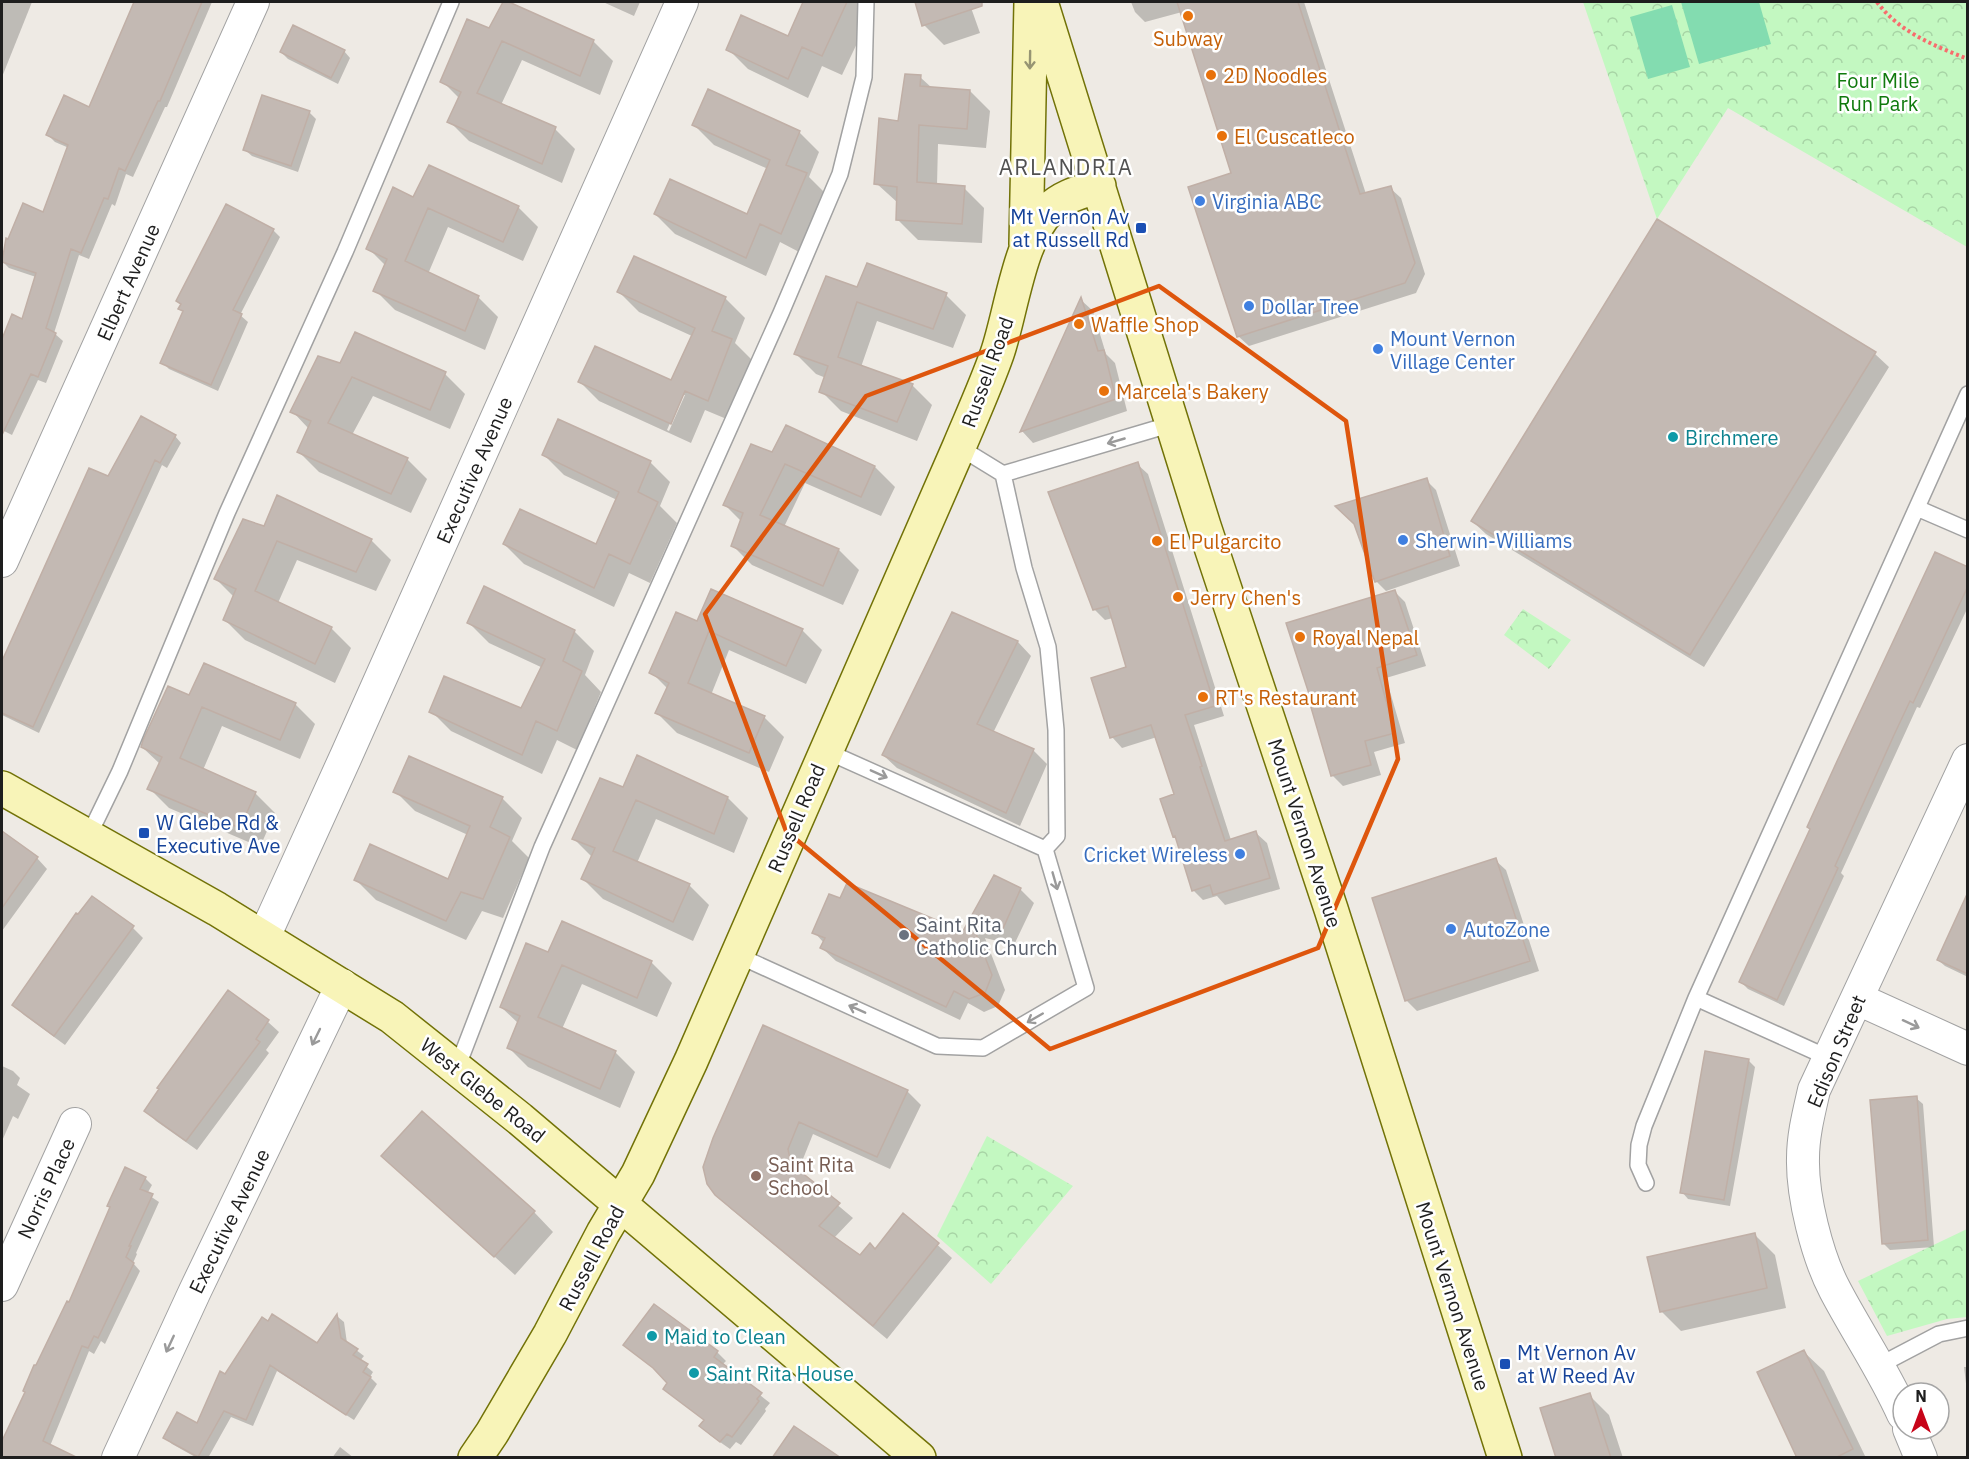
<svg xmlns="http://www.w3.org/2000/svg" width="1969" height="1459" font-family="'IBM Plex Sans',sans-serif">
<style>
.park{fill:url(#park-crowns)}
.pitch{fill:#83dcb0}
.shadow{fill:#0003;fill-rule:evenodd}
.building{fill:#c3b9b3;stroke:#c0afa6;stroke-width:1.5}
.lines{fill:none;stroke-linecap:round;stroke-linejoin:round}
.lane-casing{stroke:#a2a2a2;stroke-width:18}
.street-casing{stroke:#a2a2a2;stroke-width:34}
.secondary-casing{stroke:#727207;stroke-width:36}
.path{stroke:#f76c6d;stroke-width:4;stroke-dasharray:3 3;stroke-linecap:butt}
.lane{stroke:#fff;stroke-width:15}
.street{stroke:#fff;stroke-width:32}
.secondary{stroke:#f8f4b8;stroke-width:33}
.oneway{stroke:#969473}
.oneway2{stroke:#9a9a9a}
.marked{fill:none;stroke:#de560d;stroke-width:4.5;stroke-linejoin:round}
.food-dot{fill:#e8710a;stroke:#fff;stroke-width:2}
.shop-dot{fill:#3f7fe0;stroke:#fff;stroke-width:2}
.transit-dot{fill:#1a4fb4;stroke:#fff;stroke-width:2}
.culture-dot{fill:#0f9aa8;stroke:#fff;stroke-width:2}
.worship-dot{fill:#6b7280;stroke:#fff;stroke-width:2}
.education-dot{fill:#8d6e63;stroke:#fff;stroke-width:2}
.labels{text-anchor:middle;dominant-baseline:central;stroke-width:5;stroke-linejoin:round;paint-order:stroke}
.food-label{font-size:20px;fill:#c56008;stroke:#fff;text-anchor:start}
.park-label{font-size:20px;fill:#107a0d;stroke:#fff}
.shop-label{font-size:20px;fill:#366cbe;stroke:#fff;text-anchor:start}
.transit-label{font-size:20px;fill:#164399;stroke:#fff;text-anchor:start}
.street-label{font-size:20px;fill:#1e1e1e;stroke:#fff}
.culture-label{font-size:20px;fill:#0d838f;stroke:#fff;text-anchor:start}
.worship-label{font-size:20px;fill:#5b616d;stroke:#fff;text-anchor:start}
.education-label{font-size:20px;fill:#785e54;stroke:#fff;text-anchor:start}
.quarter-label{font-size:22px;letter-spacing:1.5px;fill:#515151;stroke:#fff}
</style>
<defs>
<pattern id="park-crowns" width="20" height="18" patternUnits="userSpaceOnUse" patternTransform="scale(1.5)"><rect width="20" height="18" fill="#c3f8c1"/><path d="M2 6a3 3 0 1 1 6 0M12 15a3 3 0 1 1 6 0" fill="none" stroke="#a7d4a5"/></pattern>
</defs>
<rect width="100%" height="100%" fill="#eeeae4"/>
<path class="park" d="M1583,2H1967V247L1728,108L1657,219Z
M1523,609L1571,640L1549,669L1504,635Z
M987,1136L1073,1186L991,1284L937,1236Z
M1967,1229V1317L1947,1319L1887,1336L1858,1281Z"/>
<path class="pitch" d="M1681,2H1759L1771,44L1699,64Z
M1672,5L1690,67L1648,79L1630,17Z"/>
<path class="shadow" d="M2,2H32L2,77Z
M136,2H212L167,107H165L133,177L126,174L115,206L112,204L89,259L79,255L54,333L63,341L46,383L38,380L12,435L2,430V343L12,316L23,321L36,277L9,268L2,261L7,240L44,214L69,148L55,142L48,135L90,109Z
M504,2L593,41L613,61L600,95L522,60L501,105L555,129L575,149L562,183L469,141L449,121L460,99L442,81L490,30Z
M603,2H640L634,16Z
M804,2H856L870,16L842,75L822,66L808,98L748,69L728,49L789,38Z
M916,2H969L980,33L944,45L924,25Z
M1131,2H1304L1366,194L1390,188L1401,198L1425,274L1416,293L1249,346L1238,336L1233,174L1182,12L1145,22L1135,12Z
M344,51L350,58L338,84L288,59L281,52Z
M920,77L932,88L970,91L990,111L986,148L938,144L937,185L964,188L984,208L982,243L918,240L898,220V203L876,183Z
M309,112L316,119L298,172L252,156L245,150Z
M694,125L799,132L819,152L809,177L826,194L801,253L780,242L766,276L675,234L655,214L747,216L768,169L714,145Z
M414,199L518,207L538,227L523,261L448,227L428,274L478,297L498,317L485,350L395,310L375,290L386,266L368,248Z
M273,230L280,237L240,315L248,322L218,391L169,369L162,362L184,312L178,301Z
M858,289L946,295L966,315L953,348L877,321L861,367L912,385L932,405L917,441L841,411L821,391L826,378L816,374L796,354Z
M619,292L725,298L745,318L735,343L752,360L729,420L705,410L691,443L599,401L579,381L672,382L692,336L639,312ZM682,395H685L669,431L667,430Z
M1081,300L1093,311L1106,354L1115,363L1127,411L1033,443L1022,431Z
M1875,354L1889,367L1704,667L1486,534L1472,521Z
M341,365L445,374L465,394L450,429L373,396L352,435L407,459L427,479L411,513L319,472L299,452L309,429L292,411Z
M175,436L181,443L167,468L162,465L39,733L2,715V665L90,470L108,478Z
M773,454L875,467L895,487L881,516L805,483L784,527L839,550L859,570L843,605L752,565L732,545L742,522L724,504Z
M544,455L650,462L670,482L660,506L677,523L650,583L629,573L614,607L524,564L504,544L597,546L617,500L564,475Z
M1137,464L1148,474L1224,716L1194,725L1231,840L1256,833L1267,843L1280,889L1225,905L1217,896L1203,900L1193,890L1178,840L1175,836L1162,800L1176,795L1157,737L1122,748L1112,737L1128,668L1113,618L1105,620L1094,609Z
M1426,480L1436,490L1460,566L1386,591L1376,581L1356,525Z
M265,528L371,540L391,560L376,591L297,560L278,603L331,628L351,648L335,683L245,640L225,620L234,597L216,579Z
M1968,568V607L1920,708L1917,707L1901,742L1841,873L1844,876L1784,1006L1748,989L1741,982Z
M1395,592L1405,602L1426,666L1386,678L1405,743L1374,752L1381,775L1343,786L1332,775Z
M953,614L1018,642L1031,656L993,733L1033,750L1047,764L1020,826L897,768L883,755Z
M469,623L574,631L594,651L585,675L601,692L577,750L557,740L542,774L451,731L431,711L521,710L543,668L489,643Z
M698,623L802,630L822,650L806,684L729,650L711,695L764,717L784,737L769,772L677,733L657,713L668,689L651,672Z
M189,697L295,704L315,724L300,759L222,726L203,770L255,793L275,813L260,847L169,808L149,788L160,764L142,747Z
M624,789L728,798L748,818L734,853L656,819L637,863L689,885L709,905L693,941L603,899L583,879L593,858L574,839Z
M395,791L502,798L522,818L512,841L529,858L503,918L482,911L466,940L376,900L356,880L448,881L468,835L415,811Z
M2,833L37,858L47,869L2,931Z
M1495,860L1506,870L1539,971L1417,1011L1407,1001L1374,899Z
M1020,889L1034,903L1014,945L985,938L1005,990L998,1006L984,1012L968,1003L960,1020L836,961L822,948L824,943L814,932L963,933Z
M1968,896V977L1945,966L1938,960Z
M92,898L133,928L143,938L65,1045L24,1015L14,1005Z
M562,923L652,963L672,983L657,1017L582,984L562,1029L615,1052L635,1072L620,1108L528,1067L508,1047L518,1023L501,1007L549,954Z
M228,992L268,1022L279,1032L266,1050L269,1053L197,1150L156,1121L146,1110Z
M1748,1060L1755,1067L1730,1206L1688,1199L1682,1192Z
M2,1066L13,1071L20,1078L17,1085L30,1094L18,1119L13,1116L2,1141Z
M907,1091L921,1105L890,1169L813,1134L801,1164L803,1176L853,1218L834,1238L861,1257L875,1251L904,1215L952,1258L887,1339L731,1209L716,1194L714,1139Z
M1916,1098L1923,1104L1934,1247L1890,1250L1883,1243Z
M383,1156L534,1212L553,1232L515,1275Z
M145,1178L152,1185L147,1194L159,1202L136,1253L137,1254L133,1263L140,1271L105,1344L101,1341L94,1354L89,1351L50,1446L2,1458V1444L69,1304L111,1208L109,1206Z
M1755,1235L1775,1255L1786,1308L1681,1331L1661,1311Z
M654,1306L717,1352L726,1361L722,1365L770,1403L765,1409L766,1411L741,1445L736,1442L730,1449L710,1435L701,1426L705,1421L661,1374L625,1345Z
M338,1317L344,1322L347,1343L364,1356L360,1361L373,1372L370,1377L377,1384L354,1420L277,1371L253,1426L231,1417L208,1458H197L172,1444L165,1437L198,1425L226,1375L317,1345Z
M1804,1352L1824,1371L1866,1458H1799Z
M1964,1367H1968V1400Z
M1589,1395L1609,1415L1623,1458H1558Z
M340,1447L354,1458H332Z"/>
<path class="building" d="M134,2H202L160,101H158L125,171L119,168L108,199L104,198L81,253L71,249L46,328L56,333L38,377L31,374L2,435V339L12,314L22,319L36,273L2,262L6,238L8,239L23,203L43,212L68,145L46,135L64,95L89,107Z
M503,2H509L594,40L580,76L502,41L477,93L556,127L542,164L447,122L461,92L440,82L467,19L489,28Z
M803,2H847L822,56L802,47L788,79L726,50L741,15L788,36Z
M915,2H982V6L922,26Z
M1177,2H1298L1360,194L1391,186L1415,263L1405,283L1237,337L1188,187L1231,173Z
M293,25L345,50L331,78L280,52Z
M905,74L921,75L920,86L970,90L967,129L919,125L917,182L965,186L962,224L896,220L897,187L874,184L879,118L898,121Z
M708,89L800,131L786,165L807,173L781,234L760,224L746,258L654,214L670,179L747,214L770,160L692,125Z
M262,95L310,111L291,166L243,150Z
M429,165L519,206L503,242L428,208L405,261L479,296L465,331L373,291L387,259L366,249L393,187L413,197Z
M226,204L274,229L233,310L242,314L211,385L160,363L183,311L178,309L181,304L176,301Z
M1657,219L1876,352L1690,655L1471,521Z
M634,256L726,297L712,331L732,339L708,401L685,391L671,424L578,382L595,346L671,380L695,328L617,292Z
M867,263L947,293L933,329L857,302L838,357L913,384L897,422L819,392L828,366L794,354L826,276L857,287Z
M1081,297L1098,351L1104,350L1116,399L1020,432Z
M355,332L446,372L430,410L352,377L328,423L408,458L391,494L297,452L311,421L290,412L318,356L340,363Z
M141,416L176,435L160,463L155,460L33,727L2,713V661L89,468L108,476Z
M558,419L651,461L638,492L658,502L630,564L609,554L594,588L503,544L520,509L596,544L619,492L542,455Z
M786,425L875,466L861,497L785,464L760,515L839,549L823,586L731,546L743,513L723,505L751,444L772,452Z
M1138,462L1215,706L1185,715L1202,766L1200,767L1225,841L1256,831L1270,878L1213,895L1210,885L1192,891L1175,836L1173,837L1160,799L1174,794L1151,725L1110,738L1091,678L1126,667L1108,606L1093,610L1048,492Z
M1427,478L1450,556L1375,582L1354,524L1335,506Z
M277,495L372,539L356,572L277,541L255,591L332,627L315,664L223,620L236,589L214,579L243,519L264,526Z
M1935,552L1968,567V586L1913,703L1910,701L1894,735L1835,866L1838,868L1777,1000L1739,982L1810,829L1807,827L1838,759Z
M484,586L575,630L563,661L582,671L557,731L536,721L522,755L429,712L444,676L521,708L545,659L467,623Z
M711,589L803,629L786,666L709,631L688,683L765,716L749,753L655,713L669,683L649,673L676,612L697,621Z
M1395,590L1417,655L1377,668L1395,733L1365,741L1371,765L1331,776L1310,704L1312,703L1286,623Z
M952,612L1018,641L977,724L1034,749L1006,813L882,755Z
M204,663L296,703L280,740L202,707L180,758L256,792L240,828L147,789L162,757L141,747L143,740L168,686L189,695Z
M637,755L728,797L714,834L636,800L613,851L690,884L673,922L581,879L595,848L572,839L600,778L623,787Z
M409,756L503,797L490,827L510,837L483,899L461,892L446,921L354,880L370,844L448,879L470,826L393,792Z
M2,831L38,857L2,908Z
M1496,858L1530,961L1405,1001L1372,898Z
M994,875L1021,888L1001,933L973,926L992,975L985,993L969,999L954,991L946,1007L820,948L825,938L812,933L829,894L840,898L847,883L963,931Z
M1968,892V974L1937,960Z
M92,896L134,926L54,1036L12,1005L76,913L78,914Z
M562,921L652,961L637,998L562,965L538,1017L616,1051L600,1089L507,1048L520,1016L500,1007L526,943L548,952Z
M228,990L269,1020L256,1039L260,1042L186,1141L144,1111L159,1089L157,1088Z
M763,1025L908,1090L877,1157L799,1122L788,1149L791,1164L840,1203L819,1226L860,1255L870,1243L875,1249L903,1213L939,1243L873,1326L715,1195L707,1184L703,1167L713,1138Z
M1705,1051L1749,1059L1724,1200L1680,1193Z
M1917,1096L1928,1240L1882,1244L1870,1100Z
M422,1111L535,1211L494,1257L381,1156Z
M125,1167L146,1177L140,1189L153,1194L129,1246H131L126,1257L134,1263L98,1338L94,1336L88,1348L82,1346L43,1441L78,1458H2V1441L25,1392L23,1391L34,1365H36L67,1301L69,1302L110,1207L107,1206Z
M1755,1233L1767,1288L1660,1312L1647,1257Z
M654,1304L718,1351L714,1357L762,1393L757,1399L759,1401L732,1437L727,1434L720,1442L699,1426L704,1420L663,1389L667,1383L653,1368L623,1345Z
M272,1314L317,1343L337,1314L341,1338L358,1349L353,1355L368,1364L363,1372L371,1377L346,1415L270,1365L246,1420L224,1411L198,1457L163,1438L177,1412L197,1423L220,1371L225,1374L262,1317L268,1321Z
M1804,1350L1853,1449L1835,1458H1797L1757,1372Z
M1590,1393L1611,1458H1556L1540,1408Z
M794,1426L841,1458H772Z"/>
<g class="lines">
<g class="lane-casing">
<path id="lane" d="M959,447L1003,474L1172,424
M1003,474L1024,568L1048,647L1056,730L1057,836L1045,849
M1917,508L1968,530
M88,837L120,771L227,513L345,252L451,2
M737,955L937,1046L983,1048L1086,988L1045,849L826,751
M1696,998L1829,1058
M457,1068L542,847L781,313L840,174L864,77L866,2
M1646,1183L1638,1165L1639,1145L1644,1126L1696,998L1968,394
M1878,1366L1939,1334L1968,1328"/>
</g>
<g class="street-casing">
<path id="street" d="M2,561L253,2
M264,937L347,754L682,2
M1858,999L1968,1049
M2,1285L75,1124
M1903,1414C1884,1371 1857,1332 1835,1290C1817,1256 1802,1196 1803,1158C1803,1135 1809,1112 1814,1090L1968,760
M1909,1429L1921,1458
M118,1458L195,1291L342,985"/>
</g>
<g class="secondary-casing">
<path id="secondary" d="M1041,2L1204,526L1331,909L1505,1458
M1026,244L1031,2
M2,788L217,909L392,1017L520,1119L919,1458
M475,1458L492,1433L550,1334L603,1233L638,1174L691,1061L959,447C972,416 986,385 997,354C1011,314 1019,238 1050,209C1063,196 1081,192 1099,186"/>
</g>
<path class="path" d="M1877,2C1898,31 1934,46 1968,59"/>
<use href="#lane" class="lane"/>
<use href="#street" class="street"/>
<use href="#secondary" class="secondary"/>
</g>
<defs><path id="oneway-shaft" d="M-6 0H5M1.5-3L5.5 0L1.5 3" fill="none" stroke-width="1.6" stroke-linecap="round" stroke-linejoin="round" transform="scale(1.5)"/></defs>
<use class="oneway" href="#oneway-shaft" transform="translate(1030 60) rotate(91)"/>
<g class="oneway2">
<use href="#oneway-shaft" transform="translate(1116 441) rotate(164)"/>
<use href="#oneway-shaft" transform="translate(879 774) rotate(24)"/>
<use href="#oneway-shaft" transform="translate(1055 881) rotate(74)"/>
<use href="#oneway-shaft" transform="translate(857 1009) rotate(-156)"/>
<use href="#oneway-shaft" transform="translate(1035 1018) rotate(150)"/>
<use href="#oneway-shaft" transform="translate(1911 1024) rotate(25)"/>
<use href="#oneway-shaft" transform="translate(316 1037) rotate(116)"/>
<use href="#oneway-shaft" transform="translate(170 1344) rotate(115)"/>
</g>
<path class="marked" d="M1159,286L1346,421L1398,759L1318,948L1050,1049L786,831L705,614L866,396Z"/>
<g class="food-dot">
<circle cx="1188" cy="16" r="6"/>
<circle cx="1211" cy="75" r="6"/>
<circle cx="1222" cy="136" r="6"/>
<circle cx="1079" cy="324" r="6"/>
<circle cx="1104" cy="391" r="6"/>
<circle cx="1157" cy="541" r="6"/>
<circle cx="1178" cy="597" r="6"/>
<circle cx="1300" cy="637" r="6"/>
<circle cx="1203" cy="697" r="6"/>
</g>
<g class="shop-dot">
<circle cx="1200" cy="201" r="6"/>
<circle cx="1249" cy="306" r="6"/>
<circle cx="1378" cy="349" r="6"/>
<circle cx="1403" cy="540" r="6"/>
<circle cx="1240" cy="854" r="6"/>
<circle cx="1451" cy="929" r="6"/>
</g>
<g class="transit-dot">
<rect x="1135" y="222" width="12" height="12" rx="3"/>
<rect x="138" y="827" width="12" height="12" rx="3"/>
<rect x="1499" y="1358" width="12" height="12" rx="3"/>
</g>
<g class="culture-dot">
<circle cx="1673" cy="437" r="6"/>
<circle cx="652" cy="1336" r="6"/>
<circle cx="694" cy="1373" r="6"/>
</g>
<circle class="worship-dot" cx="904" cy="935" r="6"/>
<circle class="education-dot" cx="756" cy="1176" r="6"/>
<g class="labels">
<g class="food-label">
<text x="1188" y="38" text-anchor="middle">Subway</text>
<text x="1223" y="75">2D Noodles</text>
<text x="1234" y="136">El Cuscatleco</text>
<text x="1091" y="324">Waffle Shop</text>
<text x="1116" y="391">Marcela's Bakery</text>
<text x="1169" y="541">El Pulgarcito</text>
<text x="1190" y="597">Jerry Chen's</text>
<text x="1312" y="637">Royal Nepal</text>
<text x="1215" y="697">RT's Restaurant</text>
</g>
<g class="park-label">
<text x="1878" y="80">Four Mile<tspan x="1878" dy="23">Run Park</tspan></text>
</g>
<g class="shop-label">
<text x="1212" y="201">Virginia ABC</text>
<text x="1261" y="306">Dollar Tree</text>
<text x="1390" y="338">Mount Vernon<tspan x="1390" dy="23">Village Center</tspan></text>
<text x="1415" y="540">Sherwin-Williams</text>
<text x="1228" y="854" text-anchor="end">Cricket Wireless</text>
<text x="1463" y="929">AutoZone</text>
</g>
<g class="transit-label">
<text x="1129" y="216" text-anchor="end">Mt Vernon Av<tspan x="1129" dy="23">at Russell Rd</tspan></text>
<text x="156" y="822">W Glebe Rd &amp;<tspan x="156" dy="23">Executive Ave</tspan></text>
<text x="1517" y="1352">Mt Vernon Av<tspan x="1517" dy="23">at W Reed Av</tspan></text>
</g>
<g class="street-label">
<text transform="translate(128 282) rotate(-66)">Elbert Avenue</text>
<text transform="translate(987 372) rotate(-70)">Russell Road</text>
<text transform="translate(474 470) rotate(-66)">Executive Avenue</text>
<text transform="translate(796 818) rotate(-67)">Russell Road</text>
<text transform="translate(1305 833) rotate(72)">Mount Vernon Avenue</text>
<text transform="translate(1836 1051) rotate(-67)">Edison Street</text>
<text transform="translate(483 1090) rotate(39)">West Glebe Road</text>
<text transform="translate(46 1188) rotate(-65)">Norris Place</text>
<text transform="translate(229 1221) rotate(-64)">Executive Avenue</text>
<text transform="translate(591 1258) rotate(-62)">Russell Road</text>
<text transform="translate(1453 1296) rotate(72)">Mount Vernon Avenue</text>
</g>
<g class="culture-label">
<text x="1685" y="437">Birchmere</text>
<text x="664" y="1336">Maid to Clean</text>
<text x="706" y="1373">Saint Rita House</text>
</g>
<g class="worship-label">
<text x="916" y="924">Saint Rita<tspan x="916" dy="23">Catholic Church</tspan></text>
</g>
<g class="education-label">
<text x="768" y="1164">Saint Rita<tspan x="768" dy="23">School</tspan></text>
</g>
<g class="quarter-label">
<text x="1066" y="166">ARLANDRIA</text>
</g>
</g>
<rect width="1969" height="1459" fill="none" stroke="#1e1e1e" stroke-width="6"/>
<g transform="translate(1921 1411)"><circle r="28" fill="#ffffff" stroke="#a5a5a5" stroke-width="1.5"/>
<path d="M0-4.5L10 22L0 15L-10 22Z" fill="#c70419"/>
<text y="-9" font-size="16" font-weight="bold" text-anchor="middle" fill="#1e1e1e">N</text>
</g>
</svg>
